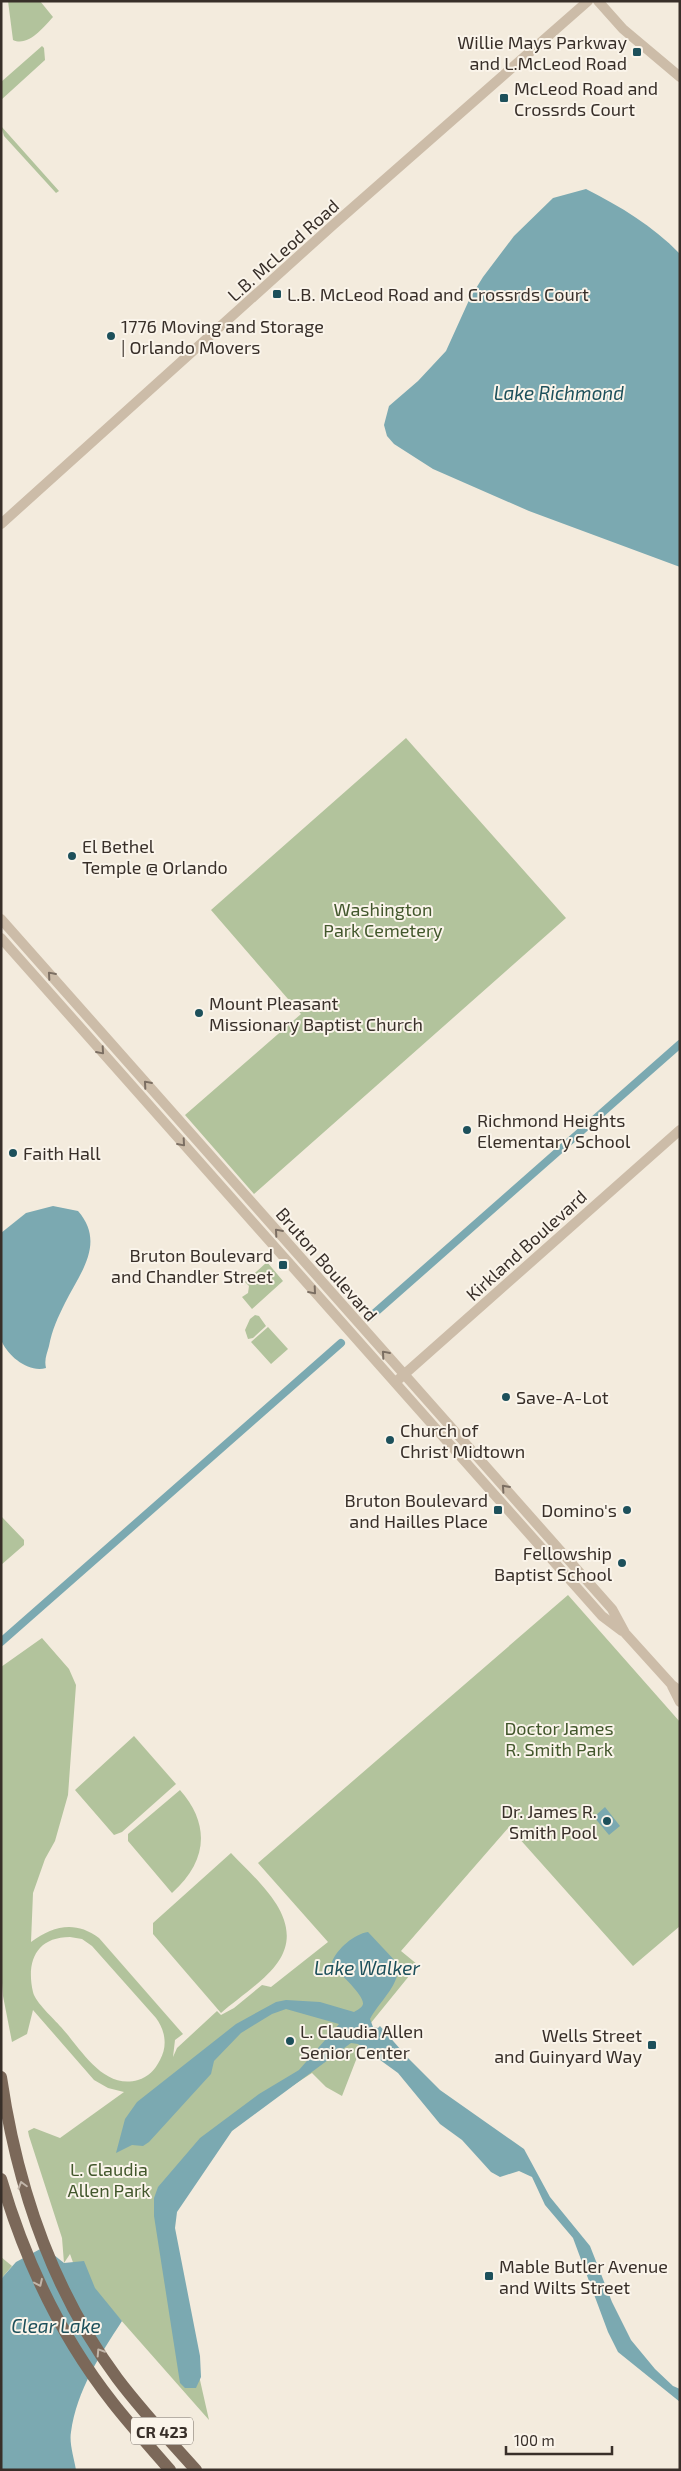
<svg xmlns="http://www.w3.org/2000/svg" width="681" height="2471" font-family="'Exo 2',sans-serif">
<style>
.green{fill:#b2c39c;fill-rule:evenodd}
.water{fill:#7ba9b1}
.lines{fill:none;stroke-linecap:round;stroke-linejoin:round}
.canal{stroke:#7ba9b1;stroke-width:8}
.tertiary{stroke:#ccbca8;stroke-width:10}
.primary{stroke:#7b6859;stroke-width:12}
.oneway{stroke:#7b6e62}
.oneway2{stroke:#c1b5a9}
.poi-dot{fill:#1d505b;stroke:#faf4ea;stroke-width:2}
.labels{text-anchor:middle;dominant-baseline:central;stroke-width:4;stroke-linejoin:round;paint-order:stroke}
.shield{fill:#faf4ea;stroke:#726a63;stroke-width:1}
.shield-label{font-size:16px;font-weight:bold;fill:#382f29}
.poi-label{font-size:18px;fill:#382f29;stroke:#faf4ea;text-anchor:start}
.street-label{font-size:18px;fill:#382f29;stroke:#faf4ea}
.park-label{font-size:18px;fill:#42572c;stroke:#faf4ea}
.water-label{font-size:19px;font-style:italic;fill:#1d505b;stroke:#faf4ea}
</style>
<rect width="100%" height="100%" fill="#f3ebdd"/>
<path class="green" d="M8,1H40L53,17C43,28 28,47 13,40Z
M42,46L44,48L45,60L1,100V82Z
M1,126L59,191L56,193L4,136Z
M406,738L566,918L254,1194L185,1115L301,1014L211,910Z
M267,1262L283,1281L252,1309L242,1297L248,1293L249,1286L245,1282Z
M255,1315L259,1316L266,1326L253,1338L248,1339L245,1330L250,1319Z
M268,1327L288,1349L271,1364L251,1342Z
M1,1516L24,1540V1545L1,1565Z
M568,1595L680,1722V1926L633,1966L509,1827L401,1951L418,1965L370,2024L342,2096L326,2087L312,2073L218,2134L162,2212L209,2420L75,2268L70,2254L64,2263L62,2238L29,2136L28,2131L34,2128L60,2138L124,2092L108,2088L94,2080L33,2010L27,2034L12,2042L3,1996L1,1970V1667L42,1638L69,1669L76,1685L68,1795L55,1841L45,1859L33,1893L31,1942C53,1926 75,1920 99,1938L183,2034L175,2040L173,2057L177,2048L217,2011L221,2015L234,2008L262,1985L271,1987L328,1942L258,1863ZM70,1937L82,1939L92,1946L156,2018C165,2030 168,2046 160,2060C155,2070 148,2077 138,2080C103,2090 81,2049 61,2027C54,2019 35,2002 33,1992C26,1962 36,1937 70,1937Z
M134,1736L176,1784L122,1832L114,1835L75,1790Z
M180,1790C211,1825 207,1862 172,1893L128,1841V1834Z
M231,1853C257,1881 307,1920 278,1962C266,1980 238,1998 221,2013L153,1934V1923Z
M1,2257L12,2266L1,2279Z"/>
<path class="water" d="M586,189C621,207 652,225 680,254V567L529,511L433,469L394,444L387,436L384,425L389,406L418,381L446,351L470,298L483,277L514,236L553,198Z
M53,1206L78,1211C106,1243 80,1273 65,1303C58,1317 52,1330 49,1346C47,1354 44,1359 46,1368C29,1373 9,1357 2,1342C0,1332 1,1250 1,1233L26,1213Z
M605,1807L620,1826L609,1835L594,1817Z
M368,1932L398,1964C401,1984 379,2002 370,2019L373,2027L378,2028L380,2026L408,2058L440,2090L524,2149L550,2197L590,2246L612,2302L631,2340L655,2369L673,2386L680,2389V2402L618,2352L608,2332L573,2238L545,2205L532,2177L519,2171L500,2177L491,2172L462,2140L440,2124L398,2073L358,2044L351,2043L232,2131L177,2212L175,2228L200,2356L201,2377L196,2388H185L180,2383L154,2216V2198L158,2187L200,2138L259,2094L299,2070L339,2024L286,2009L272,2014L241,2033L214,2061L211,2074L149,2142L143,2146L132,2145L116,2153L125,2119L137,2102L236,2024L276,2002L286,2000L320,2002L354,2012C357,2010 362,2008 363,2004C364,1995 341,1975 335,1968L332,1962C337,1949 354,1934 368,1932Z
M44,2247L64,2263L84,2261L95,2288L122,2321C100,2355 77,2390 71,2432C69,2443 74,2458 76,2470H1V2279L16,2262Z"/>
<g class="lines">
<path class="canal" d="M369,1318L680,1044
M1,1642L341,1343"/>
<path class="tertiary" d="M598,1L623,29L680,77
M1,524L333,225L588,1
M1,919L612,1609L625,1633L672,1685L680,1691
M1,938L602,1616L622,1631
M399,1379L680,1130
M672,1686L680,1702"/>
<path class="primary" d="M1,2077C17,2186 51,2289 117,2378C141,2410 169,2440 196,2470
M1,2179C25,2261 61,2337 113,2403C131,2426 151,2448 170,2470"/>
</g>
<defs><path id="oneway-chevron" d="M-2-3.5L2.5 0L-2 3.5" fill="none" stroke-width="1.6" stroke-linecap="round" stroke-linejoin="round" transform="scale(1.25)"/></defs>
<g class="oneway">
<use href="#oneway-chevron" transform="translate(51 975) rotate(-131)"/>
<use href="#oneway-chevron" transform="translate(101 1051) rotate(49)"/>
<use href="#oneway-chevron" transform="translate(147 1084) rotate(-131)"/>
<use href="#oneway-chevron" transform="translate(182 1143) rotate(49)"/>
<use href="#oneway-chevron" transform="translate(278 1232) rotate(-131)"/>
<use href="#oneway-chevron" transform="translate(313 1291) rotate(49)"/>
<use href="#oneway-chevron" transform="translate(385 1354) rotate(-131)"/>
<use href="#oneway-chevron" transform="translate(505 1488) rotate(-132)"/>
</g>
<g class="oneway2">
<use href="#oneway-chevron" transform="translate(22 2185) rotate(-106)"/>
<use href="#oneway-chevron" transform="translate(39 2283) rotate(65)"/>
<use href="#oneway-chevron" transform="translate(100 2352) rotate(-123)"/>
</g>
<g class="poi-dot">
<rect x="632" y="47" width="10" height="10" rx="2.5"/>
<rect x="499" y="93" width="10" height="10" rx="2.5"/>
<rect x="272" y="289" width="10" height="10" rx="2.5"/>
<circle cx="111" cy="336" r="5"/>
<circle cx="72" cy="856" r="5"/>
<circle cx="199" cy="1013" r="5"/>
<circle cx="467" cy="1130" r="5"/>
<circle cx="13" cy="1153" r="5"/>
<rect x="278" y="1260" width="10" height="10" rx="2.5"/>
<circle cx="506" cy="1397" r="5"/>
<circle cx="390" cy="1440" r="5"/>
<rect x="493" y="1505" width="10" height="10" rx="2.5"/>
<circle cx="627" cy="1510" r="5"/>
<circle cx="622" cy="1563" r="5"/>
<circle cx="607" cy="1821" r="5"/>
<circle cx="290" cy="2041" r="5"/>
<rect x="647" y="2040" width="10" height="10" rx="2.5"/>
<rect x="484" y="2271" width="10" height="10" rx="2.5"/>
</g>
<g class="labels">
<rect class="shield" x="131" y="2417.5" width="62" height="27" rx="4"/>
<g class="shield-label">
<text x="162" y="2431">CR 423</text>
</g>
<g class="poi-label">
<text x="627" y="42" text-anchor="end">Willie Mays Parkway<tspan x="627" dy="21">and L.McLeod Road</tspan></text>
<text x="514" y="88">McLeod Road and<tspan x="514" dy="21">Crossrds Court</tspan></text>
<text x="287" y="294">L.B. McLeod Road and Crossrds Court</text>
<text x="121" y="326">1776 Moving and Storage<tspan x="121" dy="21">| Orlando Movers</tspan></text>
<text x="82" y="846">El Bethel<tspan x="82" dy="21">Temple @ Orlando</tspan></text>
<text x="209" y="1003">Mount Pleasant<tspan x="209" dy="21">Missionary Baptist Church</tspan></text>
<text x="477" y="1120">Richmond Heights<tspan x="477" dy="21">Elementary School</tspan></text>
<text x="23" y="1153">Faith Hall</text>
<text x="273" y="1255" text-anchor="end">Bruton Boulevard<tspan x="273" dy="21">and Chandler Street</tspan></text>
<text x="516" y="1397">Save-A-Lot</text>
<text x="400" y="1430">Church of<tspan x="400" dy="21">Christ Midtown</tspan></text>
<text x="488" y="1500" text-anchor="end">Bruton Boulevard<tspan x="488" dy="21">and Hailles Place</tspan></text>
<text x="617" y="1510" text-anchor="end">Domino's</text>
<text x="612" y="1553" text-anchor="end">Fellowship<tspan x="612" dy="21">Baptist School</tspan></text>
<text x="597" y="1811" text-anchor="end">Dr. James R.<tspan x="597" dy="21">Smith Pool</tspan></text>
<text x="300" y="2031">L. Claudia Allen<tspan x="300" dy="21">Senior Center</tspan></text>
<text x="642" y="2035" text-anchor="end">Wells Street<tspan x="642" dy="21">and Guinyard Way</tspan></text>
<text x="499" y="2266">Mable Butler Avenue<tspan x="499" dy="21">and Wilts Street</tspan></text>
</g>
<g class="street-label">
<text transform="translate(283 250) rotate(-42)">L.B. McLeod Road</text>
<text transform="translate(526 1245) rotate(-42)">Kirkland Boulevard</text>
<text transform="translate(327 1264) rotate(49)">Bruton Boulevard</text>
</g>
<g class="park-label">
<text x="383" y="909">Washington<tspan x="383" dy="21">Park Cemetery</tspan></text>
<text x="559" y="1728">Doctor James<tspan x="559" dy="21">R. Smith Park</tspan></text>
<text x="109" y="2169">L. Claudia<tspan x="109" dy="21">Allen Park</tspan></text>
</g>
<g class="water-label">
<text x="559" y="392">Lake Richmond</text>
<text x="367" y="1967">Lake Walker</text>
<text x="56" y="2325">Clear Lake</text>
</g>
</g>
<rect width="681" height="2471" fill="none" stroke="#382f29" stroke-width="5"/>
<path d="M506 2446v8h106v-8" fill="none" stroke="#382f29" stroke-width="2.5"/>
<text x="514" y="2446" font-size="15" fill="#382f29" stroke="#faf4ea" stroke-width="4" paint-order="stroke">100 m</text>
</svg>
